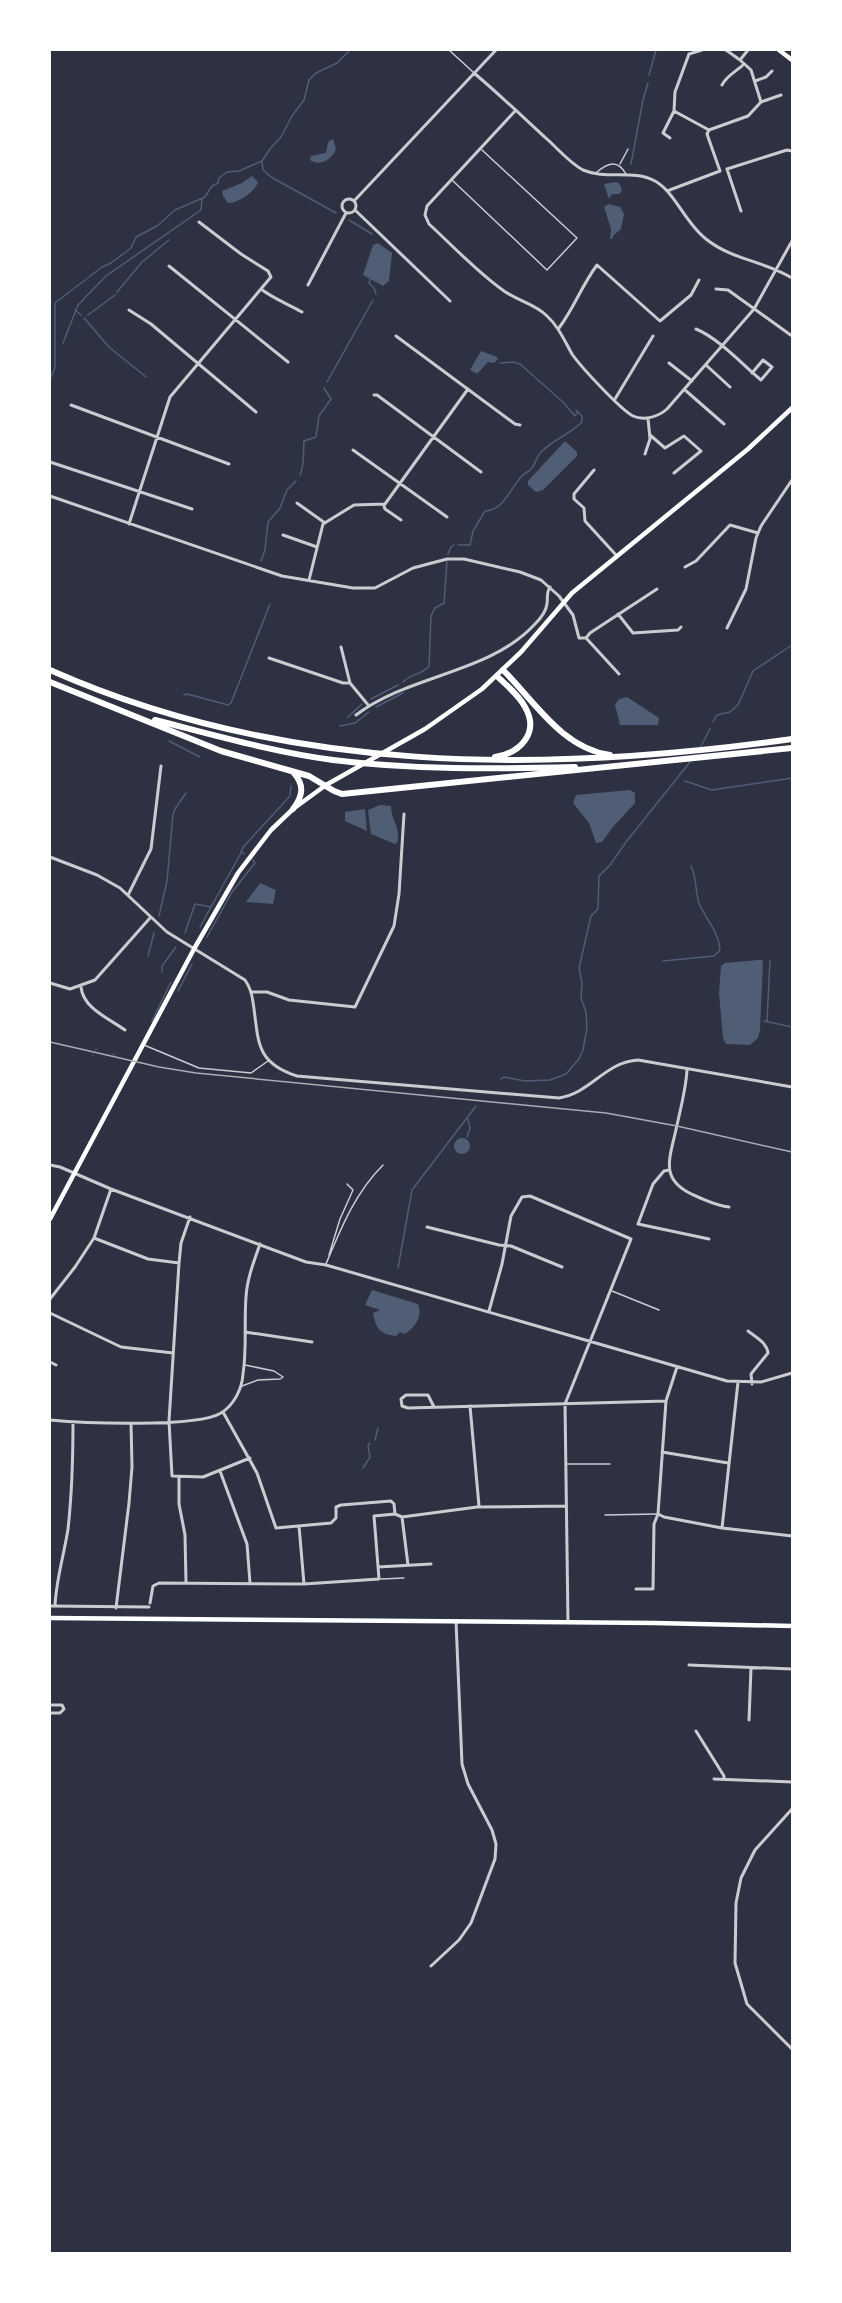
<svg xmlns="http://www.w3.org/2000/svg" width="842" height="2303" font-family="'Roboto Condensed',sans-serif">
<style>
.water{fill:#4f5d75}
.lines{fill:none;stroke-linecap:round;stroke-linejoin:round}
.stream{stroke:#4f5d75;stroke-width:1.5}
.service{stroke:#caccd0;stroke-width:1.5}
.minor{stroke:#caccd0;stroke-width:3}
.secondary{stroke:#fff;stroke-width:4.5}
.motorway{stroke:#fff;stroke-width:6}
.rail{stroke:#abadb3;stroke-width:1.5}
</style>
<rect width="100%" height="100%" fill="#2d3142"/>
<path class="water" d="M333,139L336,149C332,159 321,167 310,160L311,156L326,153L328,142Z
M252,176L258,182C255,192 238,203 228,203L223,196L222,191L242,183Z
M615,182L619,183L622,189L620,194H612L609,199L604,184Z
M609,204L620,207L624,214L621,229L614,235L612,239H610L611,229L604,207Z
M378,243L392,253L389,281L383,286L363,275L373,245Z
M481,351L497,357L498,359L494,363L488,362L477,374L470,370Z
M565,441L577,452V456L543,490L536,492L528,485V481Z
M627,697L659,718L658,725H620L615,705L619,699Z
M630,790L635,793V803L613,827L602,842L596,843L589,823L573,803L576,795Z
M380,805L391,806C392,823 399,823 398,841L395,844L371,834L368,810Z
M365,809L367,831L345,821V812Z
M260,883L276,890L273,904L246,902Z
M758,960H762L763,963L760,1030L758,1038L750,1045L726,1044L723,1038L719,993L721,966L725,963Z
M454 1146a8 8 0 1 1 16 0a8 8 0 1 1-16 0Z
M372,1290L418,1304C423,1317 415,1327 405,1334L400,1332L396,1336C379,1334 376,1328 373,1313L380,1310L365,1305Z"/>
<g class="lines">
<path class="stream" d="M649,75L656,50
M262,162L263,170L271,177L336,213
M631,164L643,100L648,83
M349,220L372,234
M371,277L369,283L374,288L376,294
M117,292L142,262L169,240
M75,310L81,315
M88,315L115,295
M84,318L109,347L146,377
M63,343L78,305L106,276L201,210L202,199
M500,363L513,362L520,364L563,402L575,416L577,413
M50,379L55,368V303L102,267L111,263L131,248L136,237L157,226L175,210L205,197L212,186L218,183L219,178L227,172L239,171L262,161L270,149L281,137L292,116L304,100L309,80L316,73L337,63L350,50
M327,382L373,300
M300,475C305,464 303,452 304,441L316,437L319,416L331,399L324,388
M458,545H470L473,531L485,511C504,510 510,489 521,477C524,473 529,472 532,468C536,463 536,457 541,452C554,439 569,435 582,422V416L576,410
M448,554L451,547L454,545
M261,561L265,550L268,522L280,508L287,490L296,481
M403,682C410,674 422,675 429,666L431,616L435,608L444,603L447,561
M184,695L187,694L228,705L231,703L270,604
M371,699L398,685
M376,707L403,693
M348,717L362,704
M713,722L717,715L730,712L738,705L753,671L792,645
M340,726L355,723L369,712
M169,741L200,757
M700,748L710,729
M685,781L712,790L792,778
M244,854L241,851L245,845L290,796L291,786
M159,916L167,881L173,814L175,809L186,793
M200,927L211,907
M185,933L195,904L211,907L241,853
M207,937L232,892L255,863L253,860
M148,956L154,933
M663,961L714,956L720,950C719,932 706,920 699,903C695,891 697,878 691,866
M162,972V966L176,947
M178,991L192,964
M152,1021L171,982
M764,1021L792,1027
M767,1021L770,961
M96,1050V1049
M114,1055V1054
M93,1056V1055
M501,1079L504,1077L525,1081L550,1080L566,1074L579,1059L583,1050L587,1028L586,1012L581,998L582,983L579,968L591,916L598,909L599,876L610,865L626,842L690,762
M467,1137L470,1128L468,1119
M398,1268L412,1190L476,1106
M375,1440L378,1428
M363,1468L370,1457L368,1446L370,1443"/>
<path class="service" d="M449,50L473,72
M620,164L628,149
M597,172C609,162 618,160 626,174
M452,180L547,270L577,238L482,150
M144,1045L199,1068L251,1073L268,1061
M329,1255L340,1219L353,1190L347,1184
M326,1264C341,1228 355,1193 383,1165
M612,1291L659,1310
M242,1386L258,1380L280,1379L283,1377L274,1371L245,1365
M566,1464H610
M605,1515L657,1514
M381,1579L404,1578"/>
<path class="minor" d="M726,50L740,60L748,50
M740,60L751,70L761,102
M474,73C499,94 524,118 548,140C559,150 570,163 583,170C606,180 633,169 655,181C675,192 685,223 706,239C732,260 765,261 792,278
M755,81L766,77L772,71
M722,85C727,75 736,72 744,64
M516,110L427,206L425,215L429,224C453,246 477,272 504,291C518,301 535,304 547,316C559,327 564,340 572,354C581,367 620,409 633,416C644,421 658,417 667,409L754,309L792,241
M674,111L675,92L689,54L702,50
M709,130L748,116L761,102L781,95
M667,191L720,171L707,134L709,130L674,111L663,133L670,138
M342 206a7 7 0 1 1 14 0a7 7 0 1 1-14 0Z
M354,201L496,50
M355,210L450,301
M741,211L727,169L787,150L792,151
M169,266L288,362
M308,285L346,213
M261,289C274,299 288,304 302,312
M716,289L728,290L792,336
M129,310L151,324L256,412
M559,328C574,308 582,285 597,265L660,321L691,295L699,280
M696,329C718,338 742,364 761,380L772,367L763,360L752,373
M396,336L515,424L520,425
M669,363L692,381
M706,365L730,387
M685,390L724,424
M374,395H377L481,472
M615,399L653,336
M71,405L229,464
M650,435L665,448L684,436L701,451L674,473
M353,450L447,517
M645,454L650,439L648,418
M50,462L192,509
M594,470L574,494V499L584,508L585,521L616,555
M50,496L282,576L353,588H375L413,568L447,559H464L520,572L541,580L559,596L573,615L579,638H586
M297,503L325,523
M384,506L385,509L401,520
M129,524L170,397L271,277L268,271L241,254L199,222
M283,535L317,547
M685,567L696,561L730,525L758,533
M309,580L323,524L354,505L385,504L468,389
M618,614L633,633L678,630L681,627
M727,628L746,589L756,538L761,526L792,480
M586,638L590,633L657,589
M586,638L619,674
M341,647L350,683L369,706
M269,658L343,683H350
M356,715C410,674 489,674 535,624C541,618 546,612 547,604C548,597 546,593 550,587
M50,857L97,875L120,888L167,932L245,980C250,987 252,994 253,1002C259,1040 254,1062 297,1076L559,1098C591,1093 605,1062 638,1060L792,1087
M128,895L151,849L161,766
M50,983L70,989L95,980L150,918
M81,987C83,1008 108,1018 125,1030
M252,992H267L289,1000L355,1007L394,926L399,894L404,814
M687,1070C686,1088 681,1107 677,1125C670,1159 657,1181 698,1197C708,1201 718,1206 729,1207
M50,1165L60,1167L111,1189L306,1262L326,1265L727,1381L761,1382L792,1373
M669,1170L664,1171L653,1184L638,1224L709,1239
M190,1217L181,1243L179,1263L169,1421L172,1476L203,1477L250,1458
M427,1227L499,1245L511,1246L562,1267
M94,1238L148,1259L179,1263
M50,1299L75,1267L94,1238L111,1189
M489,1311L502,1264L511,1216L522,1197L530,1196L631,1239L565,1404L568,1622
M50,1313L121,1347L173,1353
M748,1331C756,1337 767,1343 768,1353L751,1374L752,1384
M245,1332L312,1342
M50,1362L56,1365
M470,1406L479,1506
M434,1407L428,1395H406L401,1399L402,1406L408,1408L666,1401
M223,1412L257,1473L276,1528L331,1523L336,1518V1507L341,1505L391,1501L394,1504L395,1514
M50,1420C81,1423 197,1428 221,1413C234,1405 242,1389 243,1374C247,1349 244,1322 246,1297C247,1279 254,1261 260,1244
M662,1452L728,1463
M220,1471L247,1544L250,1583
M179,1477V1504L185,1535L186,1583
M395,1514L402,1517L477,1507L566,1506
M658,1514L664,1517L722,1528L792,1536
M402,1517L408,1565
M299,1526L304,1584
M722,1528L738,1382
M378,1567L431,1564
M636,1589H653L654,1524L658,1514L666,1401L677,1367
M150,1603L153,1586L159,1583L304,1584L379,1579L374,1516L395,1514
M50,1606L149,1607
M55,1606C56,1580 64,1555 68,1529C72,1493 73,1458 73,1422
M116,1608L129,1503L132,1467L131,1423
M689,1665L792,1669
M50,1705H62L64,1709L60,1713H50
M749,1720L751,1668
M696,1731L724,1776V1779
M714,1779L792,1782
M792,1809L755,1850L741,1878L736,1903L735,1963L747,2004L792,2049
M431,1966L459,1940L471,1923L495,1859L496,1844L492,1830L468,1784L462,1764L456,1621"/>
<path class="secondary" d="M779,50L792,60
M50,1219L194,949L238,873L271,830L293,809L326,785L425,729L482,689L521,652L572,593L748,449L792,408
M50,1618L655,1623L792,1626"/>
<path class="motorway" d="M50,670C284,774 543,774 792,739
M503,670C535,702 562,748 610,755
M50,682L221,751L309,776L334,791L342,794L792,748
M155,720C214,735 273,752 333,760C413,770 494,769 575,767
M495,757C520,753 540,733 525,707C519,695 507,686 497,676
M293,772C305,785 303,796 293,809"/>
<path class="rail" d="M50,1042L159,1067L196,1073L606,1113L677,1126L792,1152"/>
</g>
<rect width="842" height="2303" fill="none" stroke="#ffffff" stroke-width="102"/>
</svg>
